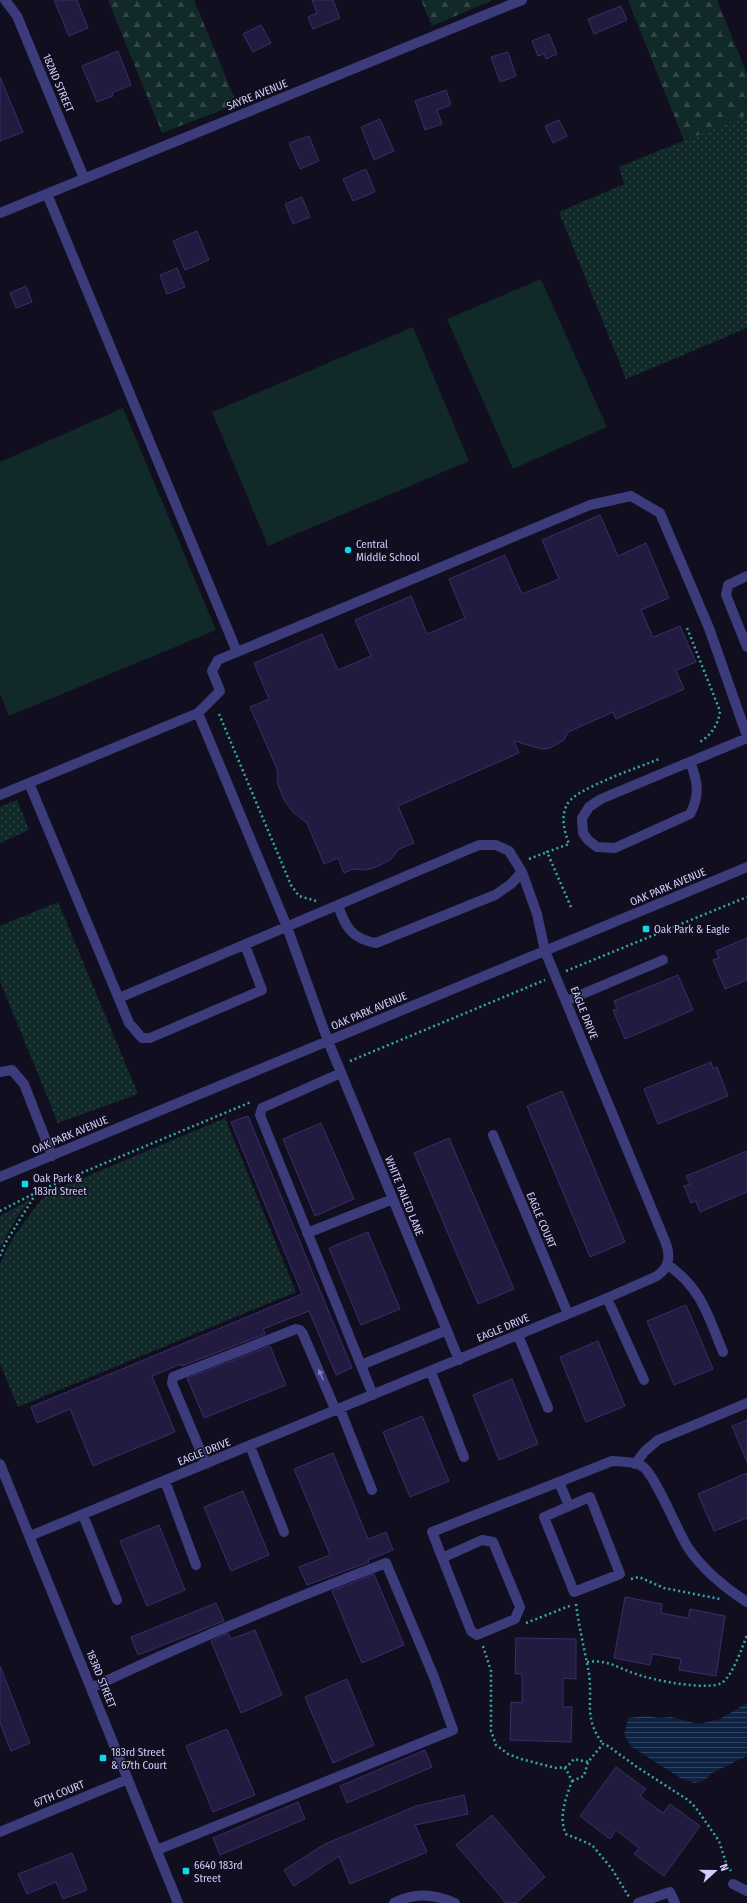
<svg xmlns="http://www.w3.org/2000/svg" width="747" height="1903" font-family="'Fira Sans Condensed',sans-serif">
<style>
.grass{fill:url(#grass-dots)}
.forest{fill:url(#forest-firs)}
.pitch{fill:#112928}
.water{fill:url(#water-rules)}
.building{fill:#221b3f;stroke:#392e6a}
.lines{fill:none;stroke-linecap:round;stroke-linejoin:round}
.path{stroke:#34aba2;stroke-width:2.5;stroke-dasharray:2 3;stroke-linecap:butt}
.minor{stroke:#3c3b7c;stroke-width:10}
.oneway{fill:#807db6}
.poi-dot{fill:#0cd9eb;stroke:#100e1f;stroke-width:1.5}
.labels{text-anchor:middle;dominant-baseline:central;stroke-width:3;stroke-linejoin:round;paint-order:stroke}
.street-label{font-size:11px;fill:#d3cefd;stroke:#100e1f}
.poi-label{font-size:11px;fill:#d3cefd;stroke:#100e1f;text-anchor:start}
</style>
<defs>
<pattern id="grass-dots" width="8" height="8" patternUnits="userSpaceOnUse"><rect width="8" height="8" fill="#112928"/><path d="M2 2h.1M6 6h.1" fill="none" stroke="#334748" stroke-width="1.8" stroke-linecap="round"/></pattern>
<pattern id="forest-firs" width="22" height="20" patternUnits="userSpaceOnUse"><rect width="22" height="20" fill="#112928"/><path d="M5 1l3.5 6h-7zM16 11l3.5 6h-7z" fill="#334748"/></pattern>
<pattern id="water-rules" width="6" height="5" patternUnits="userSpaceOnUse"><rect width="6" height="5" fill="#0e2342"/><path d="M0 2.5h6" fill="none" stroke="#30425e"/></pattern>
</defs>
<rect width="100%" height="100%" fill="#100e1f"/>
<path class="grass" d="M747,115V328L626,379L559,212L624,184L619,167Z
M17,800L29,830L0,843V807Z
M58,902L138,1094L58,1123L0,981V926Z
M225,1118L296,1292L18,1407L0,1364V1264L7,1248L22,1225L41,1200L57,1189Z
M31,1199L17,1217L0,1248V1216Z"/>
<path class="forest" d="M108,0H194L237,104L162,133Z
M421,0H493L432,26Z
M628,0H717L747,74V115L684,141Z"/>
<path class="pitch" d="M541,279L607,427L513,469L447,319Z
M413,327L469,461L268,546L212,412Z
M123,408L216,630L9,716L0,694V462Z"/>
<path class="water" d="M747,1703V1756L712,1773L705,1780L695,1783L682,1779L632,1747L624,1735L628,1718L649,1716L658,1718L671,1717L699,1724L720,1719Z"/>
<path class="building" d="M54,0H77L88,28L69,36Z
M312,0H333L340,18L313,29L308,17L317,13Z
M621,6L627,20L594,34L588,19Z
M261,25L271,43L253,52L243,34Z
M549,34L557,54L546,59L544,54L538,56L532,41Z
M118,51L131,85L112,93L113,96L97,102L82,66Z
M508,52L516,76L500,82L491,57Z
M0,77L23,132L0,141Z
M446,90L451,105L437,110L442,124L425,130L415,101Z
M380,119L394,151L374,160L361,127Z
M559,120L567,136L553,143L545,126Z
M309,136L319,161L300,169L289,143Z
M366,169L375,192L353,201L343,179Z
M302,197L310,217L293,224L285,204Z
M197,231L209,260L185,270L173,241Z
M177,268L185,287L167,294L160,275Z
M26,286L32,302L16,308L10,293Z
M600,515L618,556L646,543L669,598L641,610L653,637L680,626L696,662L676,670L684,689L616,719L613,712L568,732L564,740L550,748L542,749L514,741L519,753L398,806L414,843L399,849L391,859L379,866L366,870L353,869L344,873L338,858L324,864L307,823L294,813L284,800L278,785L277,769L250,707L269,699L254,663L322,634L338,670L371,656L355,620L411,596L427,634L465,618L449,579L505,555L522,594L559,579L542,540Z
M747,938V980L725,989L713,960L719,958L716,951Z
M678,975L693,1010L625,1039L613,1010L617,1009L614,1001Z
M711,1062L713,1069L717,1067L728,1096L658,1124L644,1089Z
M562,1091L625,1242L590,1257L527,1106Z
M248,1116L352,1368L336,1375L309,1311L263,1329L265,1334L182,1366L181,1364L152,1376L175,1432L93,1466L70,1409L37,1423L31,1407L302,1294L231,1122Z
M321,1123L354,1199L315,1216L283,1139Z
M449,1138L514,1289L478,1304L414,1153Z
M747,1151V1192L700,1212L696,1201L691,1203L684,1186L690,1184L686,1176Z
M368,1232L400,1309L361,1325L329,1248Z
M686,1305L713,1369L674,1385L647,1321Z
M598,1341L625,1406L586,1422L560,1357Z
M270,1346L286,1385L204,1418L187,1378Z
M512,1379L538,1444L499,1460L473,1395Z
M422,1416L449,1481L410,1497L383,1432Z
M747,1420V1462L732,1426Z
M333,1453L368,1539L386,1532L393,1550L368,1560L369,1562L307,1585L299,1567L330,1555L294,1469Z
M747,1473V1518L714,1531L698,1494Z
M243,1491L269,1555L231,1571L204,1507Z
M159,1525L185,1590L147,1606L120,1541Z
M374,1574L404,1645L362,1663L332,1591Z
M625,1597L662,1604L661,1613L688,1618L690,1609L725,1616L716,1676L679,1670L681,1659L652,1654L650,1665L614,1658Z
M216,1603L224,1621L138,1655L131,1637Z
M255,1630L282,1695L241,1713L211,1641L228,1633L231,1639Z
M516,1638L576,1639V1679L563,1678V1707H572L571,1742L510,1740L511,1702L522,1703V1674H515Z
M0,1666L30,1743L11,1751L0,1723Z
M347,1679L374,1745L333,1763L305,1697Z
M227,1729L255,1795L213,1812L186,1746Z
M425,1750L432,1767L347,1803L340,1786Z
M616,1767L646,1789L640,1796L663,1813L670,1804L700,1826L664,1876L634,1854L639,1848L616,1830L610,1839L580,1816Z
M464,1795L468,1814L415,1825L427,1852L350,1884L339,1856L294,1886L284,1870L325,1844L416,1806Z
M298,1802L305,1819L220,1855L213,1838Z
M492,1815L545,1877L516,1903H506L456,1845Z
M72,1853L87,1890L63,1899L56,1882L27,1894L18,1874Z"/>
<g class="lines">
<path class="path" d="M687,628L720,711C718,725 712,734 700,742
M219,714L291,885L299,896L316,901
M529,859L547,852
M571,907L547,852L569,844C564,830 560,816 568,803C577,788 640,767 659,759
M566,971L747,897
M350,1061L545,980
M0,1211L43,1189L251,1102
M0,1256L6,1242L37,1192
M631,1579L639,1577L664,1588L720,1599
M576,1604C579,1628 585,1651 589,1674C593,1703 583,1717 603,1744
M526,1623L572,1605
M483,1646L491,1671V1731L496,1745L508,1754L521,1759L556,1768L567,1767L574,1759L588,1762
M587,1662C607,1659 618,1668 636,1674C651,1680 712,1692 723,1682C733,1674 742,1648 747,1635
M564,1768L566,1769L572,1781C566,1798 558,1817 566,1834L592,1845L612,1869L629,1897
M572,1781L584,1776L588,1762L603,1744L608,1746L637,1767L688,1800L696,1808L719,1841L727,1866L732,1872"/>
<path class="minor" d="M5,0L17,16L84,178
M47,194L237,652
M0,213L522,0
M747,576L728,585L726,595L747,647
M198,713L220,691L212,671L218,660L590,505L631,496L660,513L709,628L747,736
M690,762C698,781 700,796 690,814L615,848L597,847L588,840L583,833L582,818L589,807L601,799L747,738
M0,795L29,783
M338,905C345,927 352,939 376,943L495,895L511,884L522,872
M245,945L262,990L150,1038H142L129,1023L29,783L198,713L287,927L328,1041L459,1360
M566,1001L663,960
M0,1072L12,1070L24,1084L52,1156
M341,1073L262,1108L260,1115L373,1395
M493,1135L568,1314
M0,1177L747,867
M307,1233L393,1199
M668,1265C702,1289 708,1316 723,1352
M607,1298L644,1380
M518,1335L548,1408
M361,1365L447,1330
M431,1372L464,1457
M340,1409L372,1490
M250,1446L284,1532
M0,1464L178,1903
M206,1464L172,1383L173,1377L296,1329L300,1330L303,1334L336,1411
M635,1464L645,1451L658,1440L747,1403
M165,1481L196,1565
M559,1482L569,1506
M590,1497L620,1574L574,1592L544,1517Z
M83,1515L117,1600
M30,1536L607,1298L655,1277C670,1268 671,1256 665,1241L545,951L537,914L522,872L509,851L496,845H479L119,998
M442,1558L482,1540L493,1542L520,1607L515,1619L477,1635L471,1631L432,1532L612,1461C621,1462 634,1461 642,1466C655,1474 677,1530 687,1546C700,1567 726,1589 747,1602
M91,1688C188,1642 286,1601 386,1563L434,1677L453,1730L157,1850
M0,1832L128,1779
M733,1884L747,1891
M394,1903C414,1892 435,1894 455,1903
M638,1903L670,1892L675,1903"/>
</g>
<defs><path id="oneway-solid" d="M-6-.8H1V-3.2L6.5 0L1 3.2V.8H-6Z"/></defs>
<use class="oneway" href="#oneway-solid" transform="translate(321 1375) rotate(-113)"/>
<g class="poi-dot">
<circle cx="348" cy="550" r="4"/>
<rect x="642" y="925" width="8" height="8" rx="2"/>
<rect x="21" y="1180" width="8" height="8" rx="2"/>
<rect x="99" y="1754" width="8" height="8" rx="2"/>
<rect x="182" y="1867" width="8" height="8" rx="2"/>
</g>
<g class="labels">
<g class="street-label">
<text transform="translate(58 83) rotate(67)">182ND STREET</text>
<text transform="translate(257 95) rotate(-22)">SAYRE AVENUE</text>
<text transform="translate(668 887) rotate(-23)">OAK PARK AVENUE</text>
<text transform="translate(369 1011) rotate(-23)">OAK PARK AVENUE</text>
<text transform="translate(584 1013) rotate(68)">EAGLE DRIVE</text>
<text transform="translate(70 1135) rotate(-23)">OAK PARK AVENUE</text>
<text transform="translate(404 1196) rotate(68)">WHITE TAILED LANE</text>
<text transform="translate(541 1220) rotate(67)">EAGLE COURT</text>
<text transform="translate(503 1328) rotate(-23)">EAGLE DRIVE</text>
<text transform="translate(204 1452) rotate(-22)">EAGLE DRIVE</text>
<text transform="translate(101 1679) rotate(68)">183RD STREET</text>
<text transform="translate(59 1794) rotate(-22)">67TH COURT</text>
</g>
<g class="poi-label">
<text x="356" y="544">Central<tspan x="356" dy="13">Middle School</tspan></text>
<text x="654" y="929">Oak Park &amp; Eagle</text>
<text x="33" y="1178">Oak Park &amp;<tspan x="33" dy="13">183rd Street</tspan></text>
<text x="111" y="1752">183rd Street<tspan x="111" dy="13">&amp; 67th Court</tspan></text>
<text x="194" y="1865">6640 183rd<tspan x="194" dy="13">Street</tspan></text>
</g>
</g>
<g transform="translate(715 1871) rotate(69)" stroke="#100e1f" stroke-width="3" paint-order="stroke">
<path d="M0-3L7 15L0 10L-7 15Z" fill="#d3cefd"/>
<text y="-6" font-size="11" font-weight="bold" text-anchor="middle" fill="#d3cefd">N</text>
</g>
</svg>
